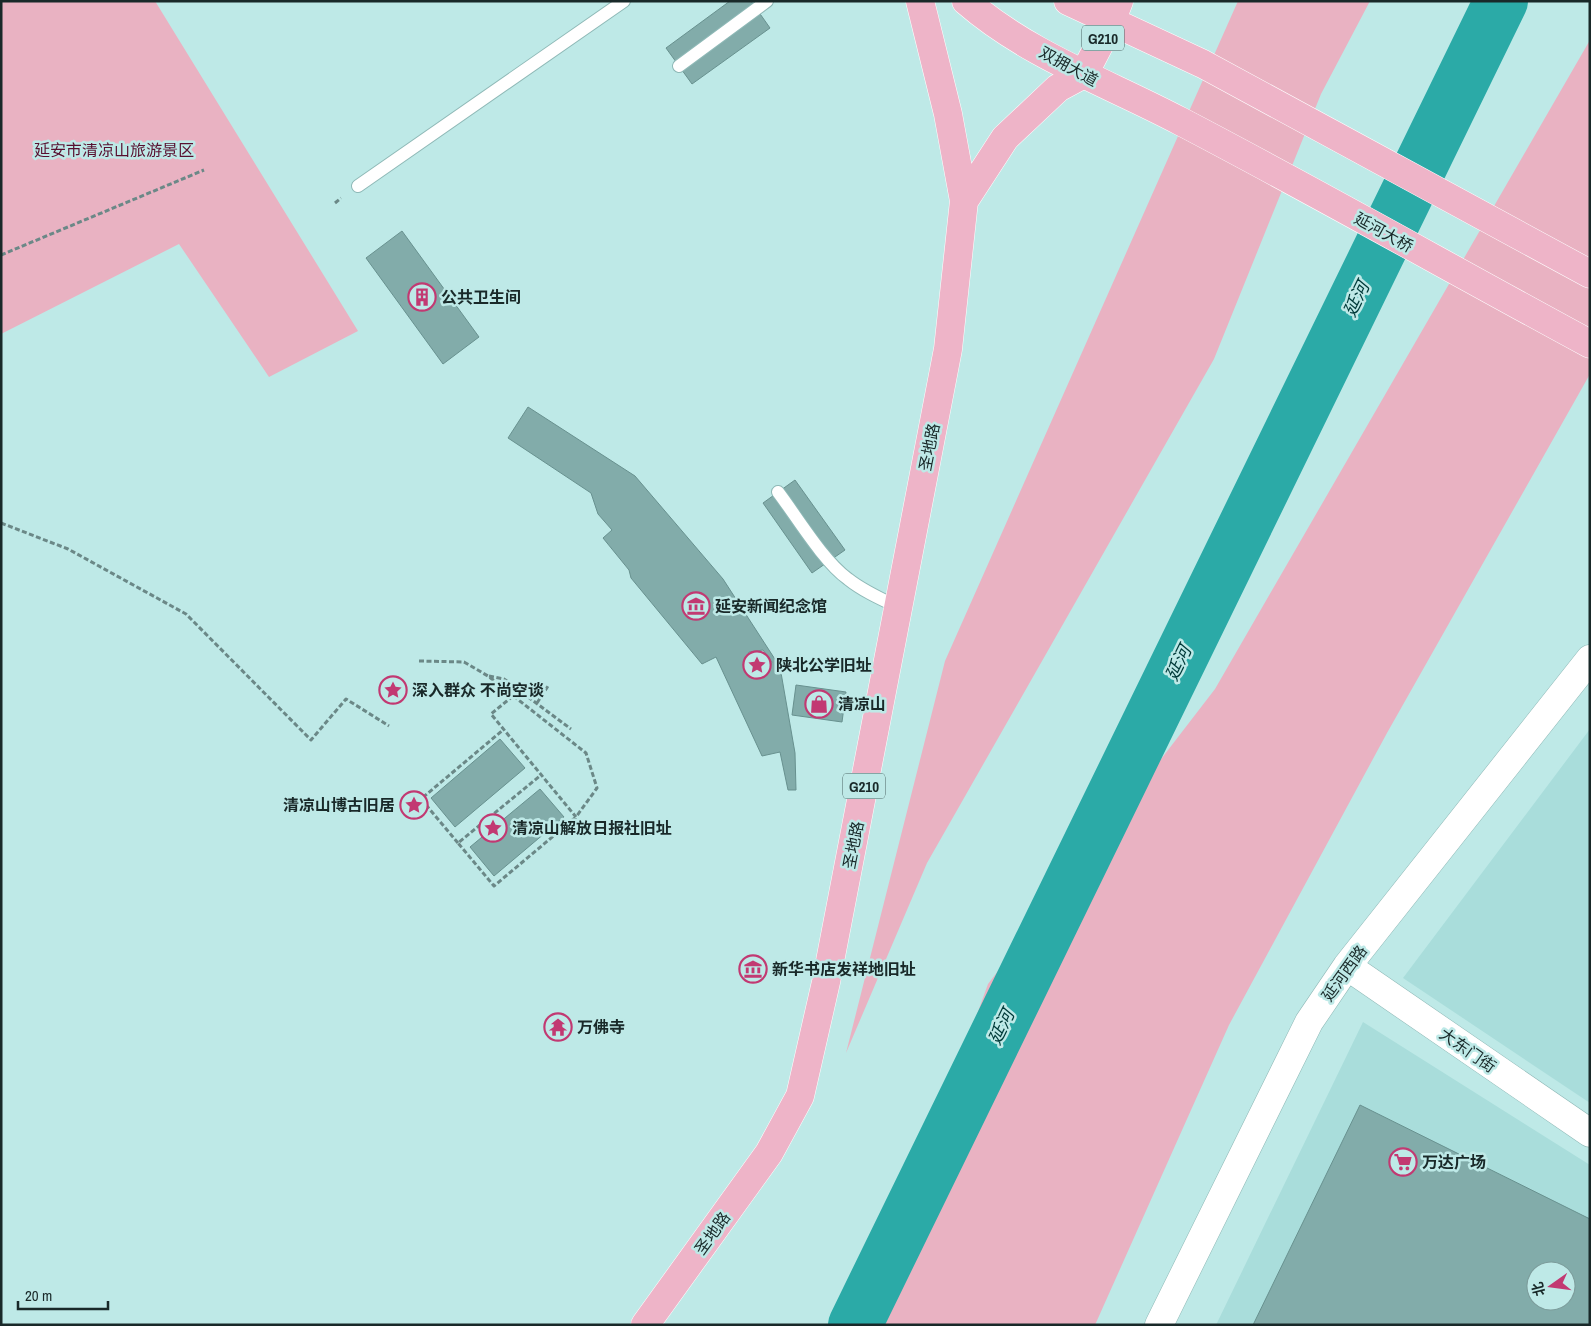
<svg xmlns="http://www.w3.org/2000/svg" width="1591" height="1326" font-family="'Archivo Narrow','Noto Sans SC',sans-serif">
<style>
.built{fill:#a9dddb;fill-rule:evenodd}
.green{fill:#e9b2c2}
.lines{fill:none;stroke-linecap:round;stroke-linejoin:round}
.river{stroke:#2baaa7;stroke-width:54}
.building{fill:#82acaa;stroke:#68918f;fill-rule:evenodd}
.service-casing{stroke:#8fb9b7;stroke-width:14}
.tertiary-casing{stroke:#8fb9b7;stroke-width:29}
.primary-casing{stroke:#fff;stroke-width:29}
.path{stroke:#6b8887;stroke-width:3;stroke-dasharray:5 2.5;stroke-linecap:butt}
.service{stroke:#fff;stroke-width:12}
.tertiary{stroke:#fff;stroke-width:28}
.primary{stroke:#eeb4c8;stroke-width:28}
.labels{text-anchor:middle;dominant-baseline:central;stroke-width:5;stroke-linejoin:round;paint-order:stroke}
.shield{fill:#bee9e7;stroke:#4a6362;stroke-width:1}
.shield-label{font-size:15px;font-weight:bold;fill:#192929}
.street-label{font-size:16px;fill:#192929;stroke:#bee9e7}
.park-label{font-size:16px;fill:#580f2f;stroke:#bee9e7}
.poi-label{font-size:16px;font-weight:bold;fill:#192929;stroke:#bee9e7;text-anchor:start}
.water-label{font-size:18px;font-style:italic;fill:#003a39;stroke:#bee9e7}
</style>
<rect width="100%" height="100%" fill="#bee9e7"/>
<path class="built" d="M1590,729V1103L1403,978Z
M1363,1022L1590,1165V1325H1216ZM1536,1271H1566V1301H1536Z"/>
<path class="green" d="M1,1H155L358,331L269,377L179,244L1,334Z
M1238,1H1370L1321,94L1214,359L927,863L846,1053L945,661Z
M1590,40V374L1387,733L1229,1025L1095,1325H876L938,1122L988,984L1215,689Z"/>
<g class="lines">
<path class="river" d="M855,1325L1501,1"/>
</g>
<path class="building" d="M730,1H751L770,28L692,84L666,48Z
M402,231L479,337L443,364L366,258Z
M528,407L635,476L723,579L780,667L795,753L796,790H788L780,752L762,756L716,657L702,664L631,578L629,570L603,538L612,530L598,514L591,493L508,438Z
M795,480L845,550L812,573L763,503Z
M763,650L772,662L766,675L752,677L743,665L749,652Z
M796,685L846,692L842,722L792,715Z
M500,739L525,768L455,827L431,798Z
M540,789L564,817L494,876L470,847Z
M1360,1105L1590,1219V1325H1253ZM1536,1271H1566V1301H1536Z"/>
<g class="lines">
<g class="service-casing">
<path id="service" d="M679,66L767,1
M358,186L624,1
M778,492C797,517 823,561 848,579C863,591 881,599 898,607"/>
</g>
<g class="tertiary-casing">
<path id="tertiary" d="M1347,966L1590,1133
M1159,1325L1309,1022L1347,966L1590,659"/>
</g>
<g class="primary-casing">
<path id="primary" d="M920,1L948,114L964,201L1005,138L1058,88L1084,74L1111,22L1119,1
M966,1C1028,55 1108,83 1180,121C1318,193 1453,270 1590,344
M1068,1L1203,64L1590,274
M645,1325L769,1153L800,1096L826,982L948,349L964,201"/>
</g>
<path class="path" d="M335,203L341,198
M1,255L204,170
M1,523L68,549L186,614L311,740L346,699L389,726
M419,661L464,662L488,676L586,753L597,788L576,817L494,886L458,843L541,775
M489,676L504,679L571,729
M513,696L491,714L576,817
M537,703L548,686
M458,843L421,799L503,730"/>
<use href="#service" class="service"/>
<use href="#tertiary" class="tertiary"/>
<use href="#primary" class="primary"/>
</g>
<defs>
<g id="building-ring" transform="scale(1.4375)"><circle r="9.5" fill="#bee9e7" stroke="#c23972" stroke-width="1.5"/><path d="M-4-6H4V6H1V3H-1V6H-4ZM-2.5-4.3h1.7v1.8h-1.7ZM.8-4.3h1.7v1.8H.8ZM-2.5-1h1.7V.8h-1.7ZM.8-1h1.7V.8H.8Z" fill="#c23972"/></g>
<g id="museum-ring" transform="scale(1.4375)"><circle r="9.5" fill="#bee9e7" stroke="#c23972" stroke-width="1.5"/><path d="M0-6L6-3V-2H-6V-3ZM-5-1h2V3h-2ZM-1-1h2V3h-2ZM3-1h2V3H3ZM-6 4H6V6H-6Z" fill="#c23972"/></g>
<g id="sight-ring" transform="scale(1.4375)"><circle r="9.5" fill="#bee9e7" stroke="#c23972" stroke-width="1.5"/><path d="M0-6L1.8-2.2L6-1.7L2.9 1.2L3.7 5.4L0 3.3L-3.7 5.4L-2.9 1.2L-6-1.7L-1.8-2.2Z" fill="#c23972"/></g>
<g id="shop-ring" transform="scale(1.4375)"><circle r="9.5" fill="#bee9e7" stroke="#c23972" stroke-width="1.5"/><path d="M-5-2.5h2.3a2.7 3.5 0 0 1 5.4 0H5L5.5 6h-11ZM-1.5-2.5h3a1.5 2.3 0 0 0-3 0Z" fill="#c23972"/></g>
<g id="temple-ring" transform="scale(1.4375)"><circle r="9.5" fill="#bee9e7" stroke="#c23972" stroke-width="1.5"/><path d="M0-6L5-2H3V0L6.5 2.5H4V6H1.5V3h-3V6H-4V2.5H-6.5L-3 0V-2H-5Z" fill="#c23972"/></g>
<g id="supermarket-ring" transform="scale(1.4375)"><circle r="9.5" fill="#bee9e7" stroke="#c23972" stroke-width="1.5"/><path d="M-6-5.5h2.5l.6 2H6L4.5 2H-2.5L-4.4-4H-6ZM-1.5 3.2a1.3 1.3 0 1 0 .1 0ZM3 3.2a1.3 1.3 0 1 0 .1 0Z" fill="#c23972"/></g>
</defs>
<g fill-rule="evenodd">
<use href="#building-ring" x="422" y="297"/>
<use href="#museum-ring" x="696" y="606"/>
<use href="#sight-ring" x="757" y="665"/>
<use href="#sight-ring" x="393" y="690"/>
<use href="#shop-ring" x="819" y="704"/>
<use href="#sight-ring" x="414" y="805"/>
<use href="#sight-ring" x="493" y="828"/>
<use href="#museum-ring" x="753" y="969"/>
<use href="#temple-ring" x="558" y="1027"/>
<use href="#supermarket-ring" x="1403" y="1162"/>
</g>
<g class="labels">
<g class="shield">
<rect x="1082" y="25.5" width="42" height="25" rx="4"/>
<rect x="843" y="773.5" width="42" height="25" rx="4"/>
</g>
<g class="shield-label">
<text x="1103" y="38">G210</text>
<text x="864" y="786">G210</text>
</g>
<g class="street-label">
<text transform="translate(1069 66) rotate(29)">双拥大道</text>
<text transform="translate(1384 232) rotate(29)">延河大桥</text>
<text transform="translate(929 447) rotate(-79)">圣地路</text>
<text transform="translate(853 845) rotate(-79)">圣地路</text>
<text transform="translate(1344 973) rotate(-54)">延河西路</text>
<text transform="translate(1468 1050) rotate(35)">大东门街</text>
<text transform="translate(712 1233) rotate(-54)">圣地路</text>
</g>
<g class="park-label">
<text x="114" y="150">延安市清凉山旅游景区</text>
</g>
<g class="poi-label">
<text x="441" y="297">公共卫生间</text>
<text x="715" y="606">延安新闻纪念馆</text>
<text x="776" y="665">陕北公学旧址</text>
<text x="412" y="690">深入群众 不尚空谈</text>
<text x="838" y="704">清凉山</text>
<text x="395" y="805" text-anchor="end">清凉山博古旧居</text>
<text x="512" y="828">清凉山解放日报社旧址</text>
<text x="772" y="969">新华书店发祥地旧址</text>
<text x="577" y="1027">万佛寺</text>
<text x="1422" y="1162">万达广场</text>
</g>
<g class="water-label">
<text transform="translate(1356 299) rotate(-64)">延河</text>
<text transform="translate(1178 663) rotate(-64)">延河</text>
<text transform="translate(1001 1027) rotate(-64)">延河</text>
</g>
</g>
<rect width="1591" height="1326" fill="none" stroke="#192929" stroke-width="5"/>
<g transform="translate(1551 1286) rotate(256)"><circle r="24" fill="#bee9e7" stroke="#7c9c9b"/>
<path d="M0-4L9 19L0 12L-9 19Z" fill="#c23972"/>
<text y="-8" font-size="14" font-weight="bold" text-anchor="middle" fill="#192929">北</text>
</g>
<path d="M18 1301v8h90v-8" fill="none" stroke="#192929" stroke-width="2.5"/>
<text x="25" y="1301" font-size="15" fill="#192929" stroke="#bee9e7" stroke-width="4" paint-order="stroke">20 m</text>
</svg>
